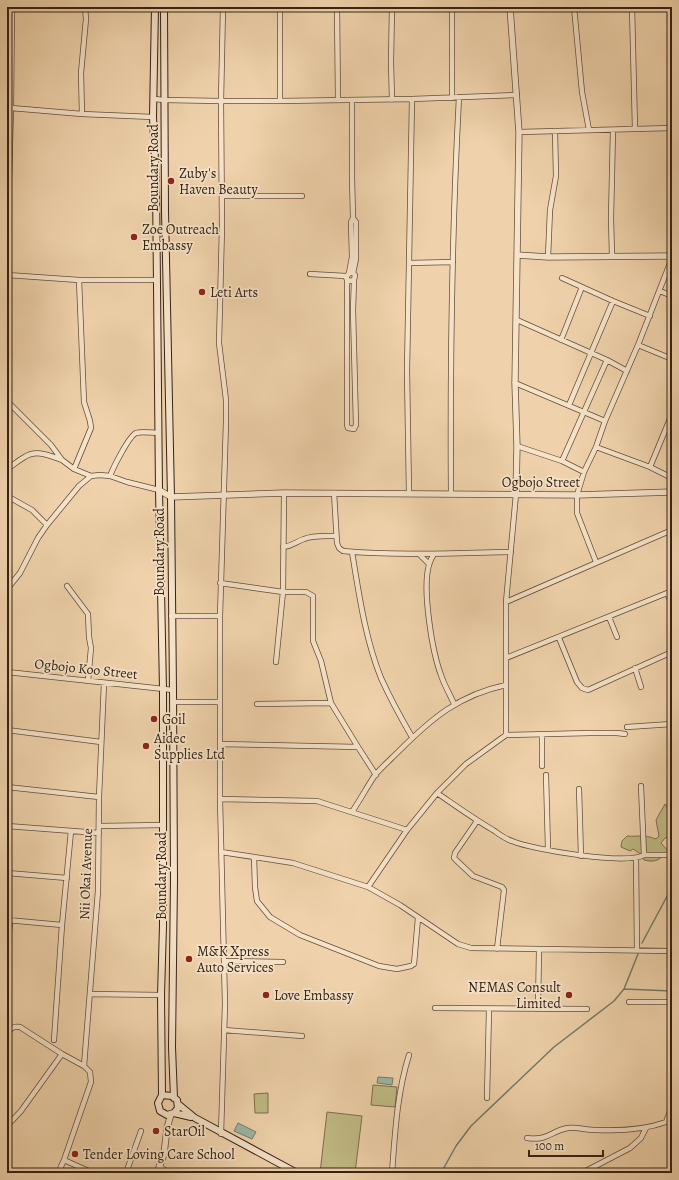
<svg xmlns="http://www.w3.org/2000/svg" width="679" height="1180" font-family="Alegreya,serif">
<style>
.green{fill:#c0ba84;stroke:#7b6e4c}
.water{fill:#9ab8a6;stroke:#727c6c}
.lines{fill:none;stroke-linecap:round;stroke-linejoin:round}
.stream{stroke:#727c6c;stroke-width:1.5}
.minor-casing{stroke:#644e3a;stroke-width:6}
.tertiary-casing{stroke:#644e3a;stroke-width:7}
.secondary-casing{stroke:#362215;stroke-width:8}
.minor{stroke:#f5e2c8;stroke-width:4.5}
.tertiary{stroke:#f5e2c8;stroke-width:5.5}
.secondary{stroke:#f5e2c8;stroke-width:6}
.poi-dot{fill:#8f2418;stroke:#f5e2c8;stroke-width:1.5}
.labels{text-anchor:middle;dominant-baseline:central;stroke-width:3.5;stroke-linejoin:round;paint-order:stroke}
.street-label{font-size:14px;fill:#362215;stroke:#f5e2c8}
.poi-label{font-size:14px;fill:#362215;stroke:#f5e2c8;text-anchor:start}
</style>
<rect width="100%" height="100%" fill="#efd2ab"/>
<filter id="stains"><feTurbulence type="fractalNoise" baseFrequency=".005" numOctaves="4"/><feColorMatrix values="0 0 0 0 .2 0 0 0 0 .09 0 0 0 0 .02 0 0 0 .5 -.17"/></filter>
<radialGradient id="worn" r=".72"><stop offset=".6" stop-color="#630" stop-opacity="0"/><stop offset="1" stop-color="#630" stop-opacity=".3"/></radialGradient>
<path class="green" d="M665,804L671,813L669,836L665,838L661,843L668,851C660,860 655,863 644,860L642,855L633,849L630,851L621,847L622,841L627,836C640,837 642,834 656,839L659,836L656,820Z
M373,1085L397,1087L395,1107L371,1105Z
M268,1093V1113H255L254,1094Z
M327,1112L362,1116L355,1173H320Z"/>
<path class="water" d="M378,1077L393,1078L392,1085L377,1083Z
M238,1123L256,1132L252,1139L234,1131Z"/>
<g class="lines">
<path class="stream" d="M642,943L672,887
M624,989L672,991
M441,1173L456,1146L471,1126L554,1047L614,1001L624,989L638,954"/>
<g class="minor-casing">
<path id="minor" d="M337,7L338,100
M392,7L391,62L392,100
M452,7V98
M574,7L582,92L589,130
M632,7L635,129
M154,99L164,100L221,101H280L412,99L517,95
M352,100V178L353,218L356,222V259L353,273
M280,101V7
M11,108L82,114L153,117
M82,114L81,73L86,19L85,7
M519,132L672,128
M222,196H302
M7,255L11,108L12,7
M612,256L611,218L613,130
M548,257L550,210L556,176L555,131
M409,263L453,262
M349,273H353L355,275L354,280L349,281L346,278L349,273L352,257L351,222L353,218
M310,274L346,276
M7,275L79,280H156
M562,278L613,301L650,316
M347,280V425L348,428L354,429L356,425L353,310L354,280
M660,291L672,296
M517,320L607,360L627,371
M561,340L582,287
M638,345L672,359
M515,383L605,421
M7,401L51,445L62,460L74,469L91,476L100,475L110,476L127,482L159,490
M569,405L613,301
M517,446L562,461L584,472
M596,447L650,467L672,478
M562,461L607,360
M650,467L672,414
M7,469C13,466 17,461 23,458C36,449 48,455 62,460
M74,469L91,428L90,421L84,402L79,280
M110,476C113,468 129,436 136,433C142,431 152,433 158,433
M334,493L337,543L339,548L343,551C398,556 455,553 511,552
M409,494L407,371L412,99
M451,494C450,362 452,229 459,97
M7,496L32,510L47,525
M283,547C293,546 295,542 304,539C313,535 326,536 336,536
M352,552C359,594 365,638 381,678C390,698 401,718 412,737
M419,554L429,564
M434,554C432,557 430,561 429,565C422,589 432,651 441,675C444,685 450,694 454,704
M596,562L577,513V495L584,472L596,447L605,421L638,345L672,258
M220,583L283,592H306L313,596V641L321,661L331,703L358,747
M67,586L88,614L89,637L91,648L88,681
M7,589L20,573L38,538L47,525L79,486L91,476
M667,593L672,604
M506,602L672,530
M171,616H220
M609,617L617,637
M559,638L577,682L582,688L588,690L672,652
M506,658L672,591
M276,662L283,592L284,493
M635,668L641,687
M7,672L173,690
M173,702H220
M257,704L331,703
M627,727L672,724
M7,730L101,742
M506,735V602L516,494
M220,744L358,747L376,775
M542,766V735
M546,775L548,849
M7,787L99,797
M579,789L581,856
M437,793C456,806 474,819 493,830C499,834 505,839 512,841C533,850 626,865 644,855L641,786
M220,799L317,801L407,830
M352,812C360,800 367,787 375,775C382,767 391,759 399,751C432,718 459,695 506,685
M477,821L455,853L454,858L456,860L473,876L502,887L504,890L497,949
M7,826L99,833
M99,826L163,825
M221,852L293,863L368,887L400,905L458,944L471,948L672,951
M644,855H666L671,853V780
M254,857L255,887L257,901L270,917L300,935L379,966L397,969L411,966L414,964L418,918
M636,858L637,950
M7,873L67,878
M368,887L407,830L437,793L466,764L506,735L591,733H617L625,734
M7,920L62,925
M7,958L10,920
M224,961L283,962
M90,994L161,995
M629,1002H672
M435,1008L587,1009
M538,1009L539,950
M224,1030L302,1036
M7,1034C11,1028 13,1026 20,1027L62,1054L84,1066L90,1072L91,1082L64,1160L58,1173
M54,1040L62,925L71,831
M84,1066L98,891L99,797L104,683
M487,1098L489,1010
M7,1126L21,1111L62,1054
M221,1134L225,1004L220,799V616L226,422V400L219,343L222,227L221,101L223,7
M527,1138C549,1141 550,1131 568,1128C577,1127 587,1130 596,1130C619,1131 644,1130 666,1122L672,1106
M64,1160L93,1173
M160,1167L170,1173
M126,1173L141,1131
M392,1173C395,1133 397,1093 409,1055
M582,1173L630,1148L641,1138L646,1128"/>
</g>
<g class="tertiary-casing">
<path id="tertiary" d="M510,7L519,132L515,383L517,446L516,494
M517,255L548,257L672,256
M159,490L171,497L284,493L577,495L672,492
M157,1173L164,1154L167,1128L171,1114"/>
</g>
<g class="secondary-casing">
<path id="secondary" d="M155,7L153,117L156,183L159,490L163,689V925L161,995L162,1095
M164,7L165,211L171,497L173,690L174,879L172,1047L174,1098
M162,1095L172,1096L177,1100L178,1108L174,1113L167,1115L160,1111L158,1103Z
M178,1104L195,1118L297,1173
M174,1113L191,1117"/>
</g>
<use href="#minor" class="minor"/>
<use href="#tertiary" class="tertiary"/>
<use href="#secondary" class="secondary"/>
</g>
<g class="poi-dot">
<circle cx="171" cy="181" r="4"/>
<circle cx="134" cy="237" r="4"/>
<circle cx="202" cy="292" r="4"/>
<circle cx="154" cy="719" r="4"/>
<circle cx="146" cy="746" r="4"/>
<circle cx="189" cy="959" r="4"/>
<circle cx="266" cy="995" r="4"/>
<circle cx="569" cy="995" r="4"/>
<circle cx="156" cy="1131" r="4"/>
<circle cx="75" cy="1154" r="4"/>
</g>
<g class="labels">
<g class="street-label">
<text transform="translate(153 168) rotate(-90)">Boundary Road</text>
<text x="541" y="482">Ogbojo Street</text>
<text transform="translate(159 552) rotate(-90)">Boundary Road</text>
<text transform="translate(86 669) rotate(6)">Ogbojo Koo Street</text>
<text transform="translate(86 874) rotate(-88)">Nii Okai Avenue</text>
<text transform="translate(161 876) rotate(-90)">Boundary Road</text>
</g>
<g class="poi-label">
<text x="179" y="173">Zuby's<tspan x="179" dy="16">Haven Beauty</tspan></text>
<text x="142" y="229">Zoe Outreach<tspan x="142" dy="16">Embassy</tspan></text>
<text x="210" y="292">Leti Arts</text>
<text x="162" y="719">Goil</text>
<text x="154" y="738">Aidec<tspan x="154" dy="16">Supplies Ltd</tspan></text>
<text x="197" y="951">M&amp;K Xpress<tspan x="197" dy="16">Auto Services</tspan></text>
<text x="561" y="987" text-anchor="end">NEMAS Consult<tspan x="561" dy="16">Limited</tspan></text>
<text x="274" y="995">Love Embassy</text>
<text x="164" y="1131">StarOil</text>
<text x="83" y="1154">Tender Loving Care School</text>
</g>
</g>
<rect width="679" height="1180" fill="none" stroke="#efd2ab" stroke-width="24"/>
<rect x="8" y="8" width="663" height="1164" fill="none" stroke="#362215" stroke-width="2"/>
<rect x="12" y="12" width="655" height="1156" fill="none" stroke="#362215"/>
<path d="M529 1150v6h74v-6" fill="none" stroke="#362215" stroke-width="2"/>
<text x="535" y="1150" font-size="12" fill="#362215" stroke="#f5e2c8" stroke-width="3" paint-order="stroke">100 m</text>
<rect width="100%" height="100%" filter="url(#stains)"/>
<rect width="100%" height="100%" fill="url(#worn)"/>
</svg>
